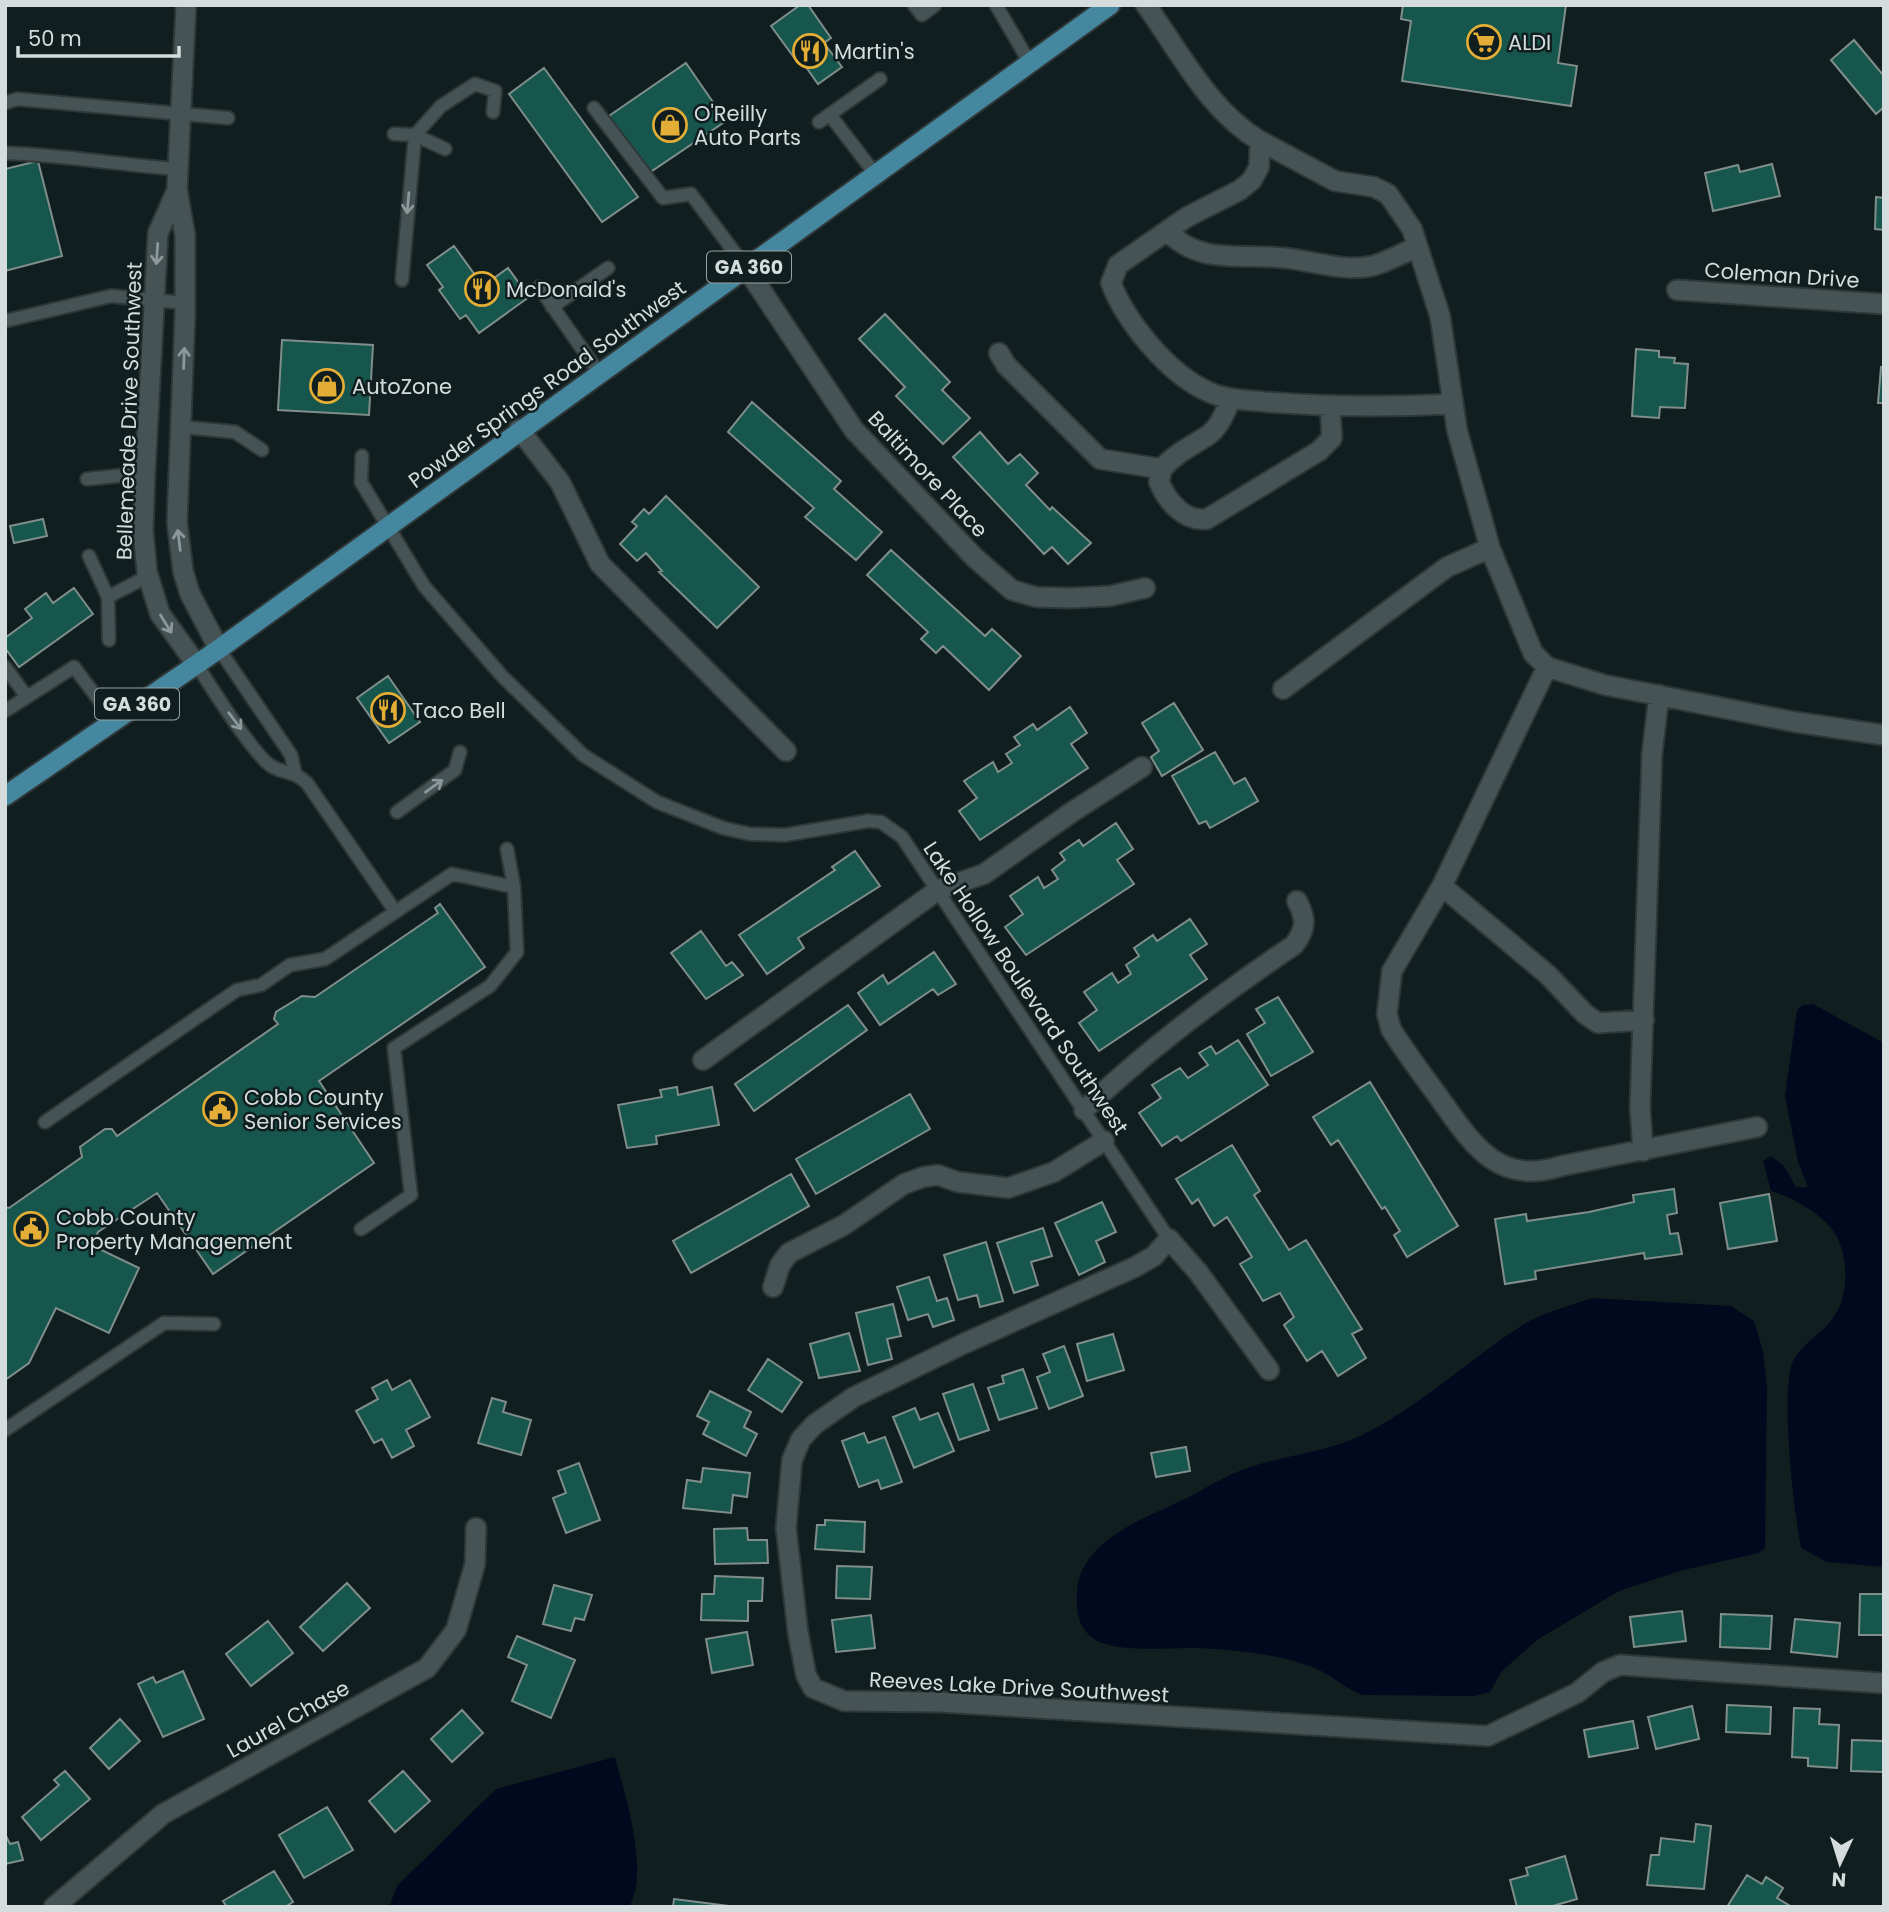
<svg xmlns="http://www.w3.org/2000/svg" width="1889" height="1912" font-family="Poppins,sans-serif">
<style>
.water{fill:#00091d}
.building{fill:#16564c;stroke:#7f8e8a;stroke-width:2}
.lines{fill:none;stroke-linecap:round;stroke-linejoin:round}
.service-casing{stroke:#2f3738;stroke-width:16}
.minor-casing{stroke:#2f3738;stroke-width:23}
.primary-casing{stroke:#2f3738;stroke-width:23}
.service{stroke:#455355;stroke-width:12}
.minor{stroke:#455355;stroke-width:19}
.primary{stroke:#44879f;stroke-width:19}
.oneway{stroke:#8c9899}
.labels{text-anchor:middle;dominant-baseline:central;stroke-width:5;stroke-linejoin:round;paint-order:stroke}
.shield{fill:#111e1f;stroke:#9aa3a4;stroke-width:2}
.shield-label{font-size:19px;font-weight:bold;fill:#d4dcdd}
.poi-label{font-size:21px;fill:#d4dcdd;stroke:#111e1f;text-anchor:start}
.street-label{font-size:21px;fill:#d4dcdd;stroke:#111e1f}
</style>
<rect width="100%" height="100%" fill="#111e1f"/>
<path class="water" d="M1813,1004L1884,1043V1567L1827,1562L1801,1548C1793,1504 1783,1414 1790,1371C1794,1346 1825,1334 1836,1313C1849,1292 1848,1257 1836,1235C1826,1216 1791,1196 1771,1191L1763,1161L1771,1156L1784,1166L1796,1187H1808L1798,1162L1785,1096L1797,1010L1803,1005Z
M1592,1298L1731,1306L1754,1321L1763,1351L1767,1387L1765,1548L1759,1553L1683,1570L1619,1591L1537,1640L1502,1671L1490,1692L1474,1696L1363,1695C1345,1689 1333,1676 1317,1669C1281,1654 1236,1650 1197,1648C1170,1647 1109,1655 1089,1635C1077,1623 1076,1608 1077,1591C1081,1538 1149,1517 1189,1497C1213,1484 1234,1471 1260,1464C1295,1454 1329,1451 1362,1435C1420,1407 1469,1359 1523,1325C1543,1312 1570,1306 1592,1298Z
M615,1757C625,1796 650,1871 629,1907H389L397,1886L496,1789Z"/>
<path class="building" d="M800,5H808L831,38L824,43L842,67L818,84L801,60L798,63L771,26Z
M1403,5H1566L1558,63L1577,66L1571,106L1402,81L1411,21L1401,19Z
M1854,40L1884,76V107L1876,114L1831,60Z
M686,63L726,121L646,175L606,118Z
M544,68L638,197L602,222L509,94Z
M38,161L62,256L5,271V169Z
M1772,164L1780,196L1713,211L1705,173L1738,165L1740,172Z
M1876,197L1884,198V230L1875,229Z
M454,246L483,286L508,268L529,297L479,333L466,315L460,319L439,290L443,287L427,265Z
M885,314L950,382L942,390L970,418L943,444L896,396L905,387L859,339Z
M282,340L373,345L369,415L278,410Z
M1636,349L1659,351V357L1675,358L1674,363L1688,364L1685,408L1660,407L1659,418L1632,416Z
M1881,367H1884V403H1878Z
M752,402L841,481L834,489L882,532L856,560L805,517L814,508L728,432Z
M980,432L1008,464L1020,454L1038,473L1026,485L1050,510L1052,507L1091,543L1068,564L1052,547L1044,554L953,457Z
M666,496L759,587L717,628L659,572L662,571L646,553L637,561L620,544L637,526L632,522L644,509L649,514Z
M43,519L47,536L14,543L10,526Z
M891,550L985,636L992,629L1021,656L989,690L943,646L936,653L921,639L928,632L867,575Z
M74,588L93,614L19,667L5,648V638L32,618L25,609L46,593L53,603Z
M388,676L420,722L389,743L357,698Z
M1174,703L1203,750L1162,776L1151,757L1159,751L1142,723Z
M1070,707L1087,733L1071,744L1088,768L980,840L959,811L977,798L964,781L993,762L998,772L1012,763L1006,754L1020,745L1014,737L1033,724L1037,730Z
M1215,752L1234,784L1245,778L1258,801L1210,828L1206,821L1199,824L1172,776Z
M1116,823L1133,849L1117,860L1134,884L1026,955L1005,927L1023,914L1010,896L1038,877L1044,888L1058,879L1052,870L1065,860L1060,853L1079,840L1083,846Z
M855,851L880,886L798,938L804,948L767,974L739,935L835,870L832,867Z
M440,904L485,967L319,1081L374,1163L213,1274L157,1193L98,1232L93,1246L139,1268L109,1333L56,1308L29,1363L5,1380V1207L9,1208L82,1157L80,1147L105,1129H112L117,1136L278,1024L274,1019L276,1012L302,996L315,997L438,913L435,908Z
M1190,919L1207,944L1190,955L1207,979L1099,1051L1079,1023L1097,1010L1084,992L1112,973L1118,983L1131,974L1126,965L1139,956L1134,948L1153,935L1157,941Z
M701,931L726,966L732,962L743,975L706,999L671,953Z
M934,952L956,984L938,995L933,989L880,1025L858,993L883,975L888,984Z
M1278,997L1313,1052L1271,1076L1247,1034L1265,1023L1256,1009Z
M848,1005L867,1030L754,1111L735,1084Z
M1238,1040L1268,1085L1181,1141L1177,1136L1162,1146L1139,1113L1161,1098L1152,1085L1180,1068L1188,1078L1208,1065L1199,1053L1211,1046L1216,1054Z
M1370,1082L1458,1226L1407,1257L1394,1235L1400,1231L1385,1207L1382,1209L1338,1140L1331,1145L1313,1117Z
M677,1087L678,1095L712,1087L719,1125L656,1136L657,1144L627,1148L618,1105L662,1097L660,1090Z
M910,1094L930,1129L816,1194L796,1159Z
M1232,1145L1260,1191L1254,1195L1289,1250L1306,1240L1362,1329L1352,1334L1366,1358L1338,1376L1322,1351L1307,1361L1284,1325L1294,1317L1280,1293L1263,1301L1240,1264L1252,1257L1227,1217L1214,1226L1198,1199L1192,1204L1176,1179Z
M791,1174L809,1206L691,1273L673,1241Z
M1674,1189L1677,1213L1667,1215L1670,1234L1678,1233L1682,1254L1645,1259L1644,1253L1535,1271L1536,1279L1505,1284L1495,1219L1526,1214L1527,1221L1589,1212L1634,1202L1633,1195Z
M1769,1194L1777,1241L1728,1249L1720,1203Z
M1102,1202L1116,1232L1096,1241L1105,1262L1079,1275L1055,1223Z
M1043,1228L1052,1256L1031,1262L1038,1285L1014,1293L997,1243Z
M986,1242L1003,1301L980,1307L977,1295L958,1300L944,1255Z
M929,1277L937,1301L947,1298L954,1320L933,1327L928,1314L908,1320L897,1287Z
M893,1304L901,1336L887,1339L892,1359L868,1365L856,1313Z
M849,1333L860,1371L819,1378L810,1344Z
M1113,1334L1124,1370L1087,1381L1077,1344Z
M1064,1346L1083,1396L1049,1409L1037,1377L1050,1372L1043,1354Z
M768,1359L802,1382L782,1412L748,1390Z
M1023,1369L1037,1408L999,1420L988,1388L1004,1383L1002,1376Z
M387,1380L392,1390L410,1380L430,1417L406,1430L414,1446L392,1458L382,1439L374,1443L356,1411L378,1399L372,1388Z
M973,1384L989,1430L959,1440L943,1394Z
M710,1391L751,1412L744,1427L757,1434L746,1456L703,1434L709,1422L697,1416Z
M492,1398L506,1402L503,1412L531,1420L521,1455L478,1443Z
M915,1408L920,1420L938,1413L954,1451L914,1468L893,1417Z
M864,1433L868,1443L885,1437L902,1482L881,1489L878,1480L859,1487L842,1441Z
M1186,1447L1190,1471L1156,1477L1151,1453Z
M579,1463L600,1520L566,1533L553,1498L566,1493L558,1471Z
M703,1468L750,1473L747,1497L733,1495L731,1513L683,1508L687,1480L701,1482Z
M825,1520L865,1522L864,1552L815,1549L817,1525H825Z
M747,1528L748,1540H767L768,1563L715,1564L714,1529Z
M837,1566L872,1567L870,1599L836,1598Z
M715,1576L763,1578L762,1601H748V1621L701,1620L702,1594H714Z
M347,1583L370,1608L323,1651L300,1627Z
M554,1585L592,1595L584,1620L575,1618L571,1631L543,1624Z
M1860,1594H1884V1635H1859Z
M1682,1611L1686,1641L1634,1647L1630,1617Z
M1721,1614L1772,1616L1770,1649L1720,1647Z
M871,1615L875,1648L836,1652L832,1620Z
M1795,1619L1840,1623L1837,1657L1791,1652Z
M268,1621L293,1653L251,1686L226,1654Z
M747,1632L753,1665L712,1673L706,1639Z
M517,1636L575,1660L551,1718L512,1701L527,1665L508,1657Z
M183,1671L204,1719L163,1737L138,1684L153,1677L156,1683Z
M1727,1705L1771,1707L1770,1734L1726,1732Z
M1692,1706L1699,1739L1656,1749L1648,1717Z
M1794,1708L1820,1709L1819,1724L1839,1725L1837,1768L1808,1766V1758L1792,1757Z
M462,1710L483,1733L452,1762L431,1739Z
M120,1719L140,1741L109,1769L90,1748Z
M1633,1721L1638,1748L1589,1757L1584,1730Z
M1852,1740L1884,1741V1772L1851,1771Z
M65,1771L90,1799L41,1840L22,1817L59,1785L54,1780Z
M403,1771L430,1801L395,1832L369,1801Z
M327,1807L353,1850L304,1878L279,1835Z
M1696,1824L1711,1826L1704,1889L1647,1885L1651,1855H1659L1661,1838L1694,1842Z
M5,1834L10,1844L18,1842L23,1860L5,1864Z
M1565,1856L1577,1899L1549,1907H1517L1510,1880L1528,1875L1526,1868Z
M274,1871L293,1902L285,1907H227L223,1901Z
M1747,1875L1762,1884L1766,1877L1783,1888L1777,1898L1792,1907H1727Z
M674,1899L737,1907H673Z"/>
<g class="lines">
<g class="service-casing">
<path id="service" d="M914,5L922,15L935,5
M996,5L1030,63
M5,103L17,99L228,118
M594,108L663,198L691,194L747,269
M830,115L876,175
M819,122L880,79
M394,134L415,135L445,149
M5,153C64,155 120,165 178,169
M402,280L415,135L441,106L475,84L495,91L493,112
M539,287L599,373
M552,307L608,268
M5,321L111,296L185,303
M182,427L235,432L262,450
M362,456L361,482L424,586L502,676L583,755L657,802L723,828L750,834L785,835L868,821L881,822L902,837L1169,1239
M87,479L145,473
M89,556L108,597L109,640
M108,597L148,576
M219,649L291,755L295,772
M197,665C209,684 256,759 273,767C287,775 291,769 307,783L395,911
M5,667L27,697
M5,711L74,667L114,720
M397,812L455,770L460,752
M507,849L514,887
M45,1122L237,990L261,985L290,965L325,959L452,874L514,887L517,952L490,986L394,1048L411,1195L361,1229
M5,1430L164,1323L214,1324"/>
</g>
<g class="minor-casing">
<path id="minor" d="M186,5L177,189L185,235V315L177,522L183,571L190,594L219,649
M1146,5C1180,52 1209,111 1260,141L1259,167L1252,180L1240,190L1187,217L1118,265L1111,283C1126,322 1169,375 1209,392C1226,400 1248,400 1266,402C1329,407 1390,407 1453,404
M1260,141L1335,181L1374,187L1388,194L1412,229L1440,316L1457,430L1490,548L1533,653L1547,667L1605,685L1795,722L1884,735
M177,190L158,233L145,473L143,531L147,572L160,614L197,665
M1167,231C1201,266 1242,253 1285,258C1313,261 1344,272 1372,266C1387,262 1403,253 1417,247
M747,269L854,430L975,558L1012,590L1036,597L1071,598L1110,596L1145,588
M1677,290L1884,304
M999,353L1006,365L1100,459L1162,469C1174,454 1192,446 1207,436C1220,427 1225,412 1231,399
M519,429L560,482L600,564L786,751
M1162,469L1159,482C1167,501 1184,522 1207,519L1319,451L1332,438L1330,407
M1547,667L1442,886L1392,971L1387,1014L1391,1029C1405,1052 1422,1074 1438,1096C1471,1142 1497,1187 1561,1166L1757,1127
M1283,689L1447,567L1490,548
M1442,886L1548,975L1585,1014L1598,1023L1644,1020
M703,1060L938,890L984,874L1072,812L1142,767
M1084,1110C1149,1048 1220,995 1294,945C1307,928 1306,918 1297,901
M1643,1151L1640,1107L1652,754L1659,695
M773,1287L780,1265L789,1253L844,1225L904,1184L923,1177L938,1175L958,1182L1008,1188L1054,1172L1104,1141
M1269,1370L1198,1272L1169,1239L1154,1256L1135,1267L963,1344L854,1397L815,1424L801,1439L792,1460L786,1528L798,1633L806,1675L813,1688L844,1701L940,1702L1488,1736L1577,1693L1603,1672L1620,1665L1881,1683
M54,1907L163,1814L427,1668L456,1630L475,1564L476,1528"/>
</g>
<g class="primary-casing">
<path id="primary" d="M5,796L219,649L1110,5"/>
</g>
<use href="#service" class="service"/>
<use href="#minor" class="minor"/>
<use href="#primary" class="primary"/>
</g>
<defs><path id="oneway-shaft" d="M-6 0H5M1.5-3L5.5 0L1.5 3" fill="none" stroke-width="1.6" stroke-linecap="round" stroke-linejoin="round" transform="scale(1.75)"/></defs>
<g class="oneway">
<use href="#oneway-shaft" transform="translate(408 203) rotate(95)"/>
<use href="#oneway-shaft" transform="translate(157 254) rotate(94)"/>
<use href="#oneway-shaft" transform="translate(184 358) rotate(-88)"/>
<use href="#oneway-shaft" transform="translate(179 540) rotate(-97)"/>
<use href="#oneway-shaft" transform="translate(166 624) rotate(58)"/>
<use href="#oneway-shaft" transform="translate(235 721) rotate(53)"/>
<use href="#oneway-shaft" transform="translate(434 786) rotate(-36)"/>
</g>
<defs>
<g id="supermarket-ring" transform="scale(1.75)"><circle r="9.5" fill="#111e1f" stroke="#e4ad35" stroke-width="1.5"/><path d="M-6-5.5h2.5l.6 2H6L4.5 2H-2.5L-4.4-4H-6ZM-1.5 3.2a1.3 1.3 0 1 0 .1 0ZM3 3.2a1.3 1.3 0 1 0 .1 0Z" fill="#e4ad35"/></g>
<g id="restaurant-ring" transform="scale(1.75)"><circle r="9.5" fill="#111e1f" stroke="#e4ad35" stroke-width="1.5"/><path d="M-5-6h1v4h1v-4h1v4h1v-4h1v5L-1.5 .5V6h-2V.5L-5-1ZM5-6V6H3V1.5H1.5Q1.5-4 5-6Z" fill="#e4ad35"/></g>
<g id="shop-ring" transform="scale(1.75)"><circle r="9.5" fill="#111e1f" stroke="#e4ad35" stroke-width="1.5"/><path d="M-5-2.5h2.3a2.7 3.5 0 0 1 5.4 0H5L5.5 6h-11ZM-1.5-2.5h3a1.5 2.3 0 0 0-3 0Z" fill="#e4ad35"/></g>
<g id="civic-ring" transform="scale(1.75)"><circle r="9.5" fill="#111e1f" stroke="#e4ad35" stroke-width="1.5"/><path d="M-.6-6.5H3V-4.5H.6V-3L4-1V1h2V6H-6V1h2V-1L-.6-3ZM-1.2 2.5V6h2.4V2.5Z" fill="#e4ad35"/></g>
</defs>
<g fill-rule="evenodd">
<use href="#supermarket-ring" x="1484" y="42"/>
<use href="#restaurant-ring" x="810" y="51"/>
<use href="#shop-ring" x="670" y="125"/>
<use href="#restaurant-ring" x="482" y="289"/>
<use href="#shop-ring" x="327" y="386"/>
<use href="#restaurant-ring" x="388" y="710"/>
<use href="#civic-ring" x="220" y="1109"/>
<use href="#civic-ring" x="31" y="1229"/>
</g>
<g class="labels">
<g class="shield">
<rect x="707" y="251.5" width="84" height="31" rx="5"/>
<rect x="95" y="688.5" width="84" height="31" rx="5"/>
</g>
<g class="shield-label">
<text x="749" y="267">GA 360</text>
<text x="137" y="704">GA 360</text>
</g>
<g class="poi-label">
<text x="1508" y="42">ALDI</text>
<text x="834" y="51">Martin's</text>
<text x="694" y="113">O'Reilly<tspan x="694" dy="24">Auto Parts</tspan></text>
<text x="506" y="289">McDonald's</text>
<text x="352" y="386">AutoZone</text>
<text x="412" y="710">Taco Bell</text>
<text x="244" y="1097">Cobb County<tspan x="244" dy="24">Senior Services</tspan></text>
<text x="56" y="1217">Cobb County<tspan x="56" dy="24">Property Management</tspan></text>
</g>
<g class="street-label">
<text transform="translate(1782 275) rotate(4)">Coleman Drive</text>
<text transform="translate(547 384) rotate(-36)">Powder Springs Road Southwest</text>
<text transform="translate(129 411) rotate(-88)">Bellemeade Drive Southwest</text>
<text transform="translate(928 474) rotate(47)">Baltimore Place</text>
<text transform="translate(1026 988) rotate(56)">Lake Hollow Boulevard Southwest</text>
<text transform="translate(1019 1687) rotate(3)">Reeves Lake Drive Southwest</text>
<text transform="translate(288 1719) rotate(-29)">Laurel Chase</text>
</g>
</g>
<rect width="1889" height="1912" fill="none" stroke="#d4dcdd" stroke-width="14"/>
<g transform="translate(1840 1863) rotate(184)" stroke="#111e1f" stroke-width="5" paint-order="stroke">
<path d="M0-5L12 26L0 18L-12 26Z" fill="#d4dcdd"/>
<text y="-10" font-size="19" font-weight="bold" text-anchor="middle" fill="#d4dcdd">N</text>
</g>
<path d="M18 46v10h161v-10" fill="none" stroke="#d4dcdd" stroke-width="3.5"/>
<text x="28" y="46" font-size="21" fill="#d4dcdd" stroke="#111e1f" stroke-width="5" paint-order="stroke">50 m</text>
</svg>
